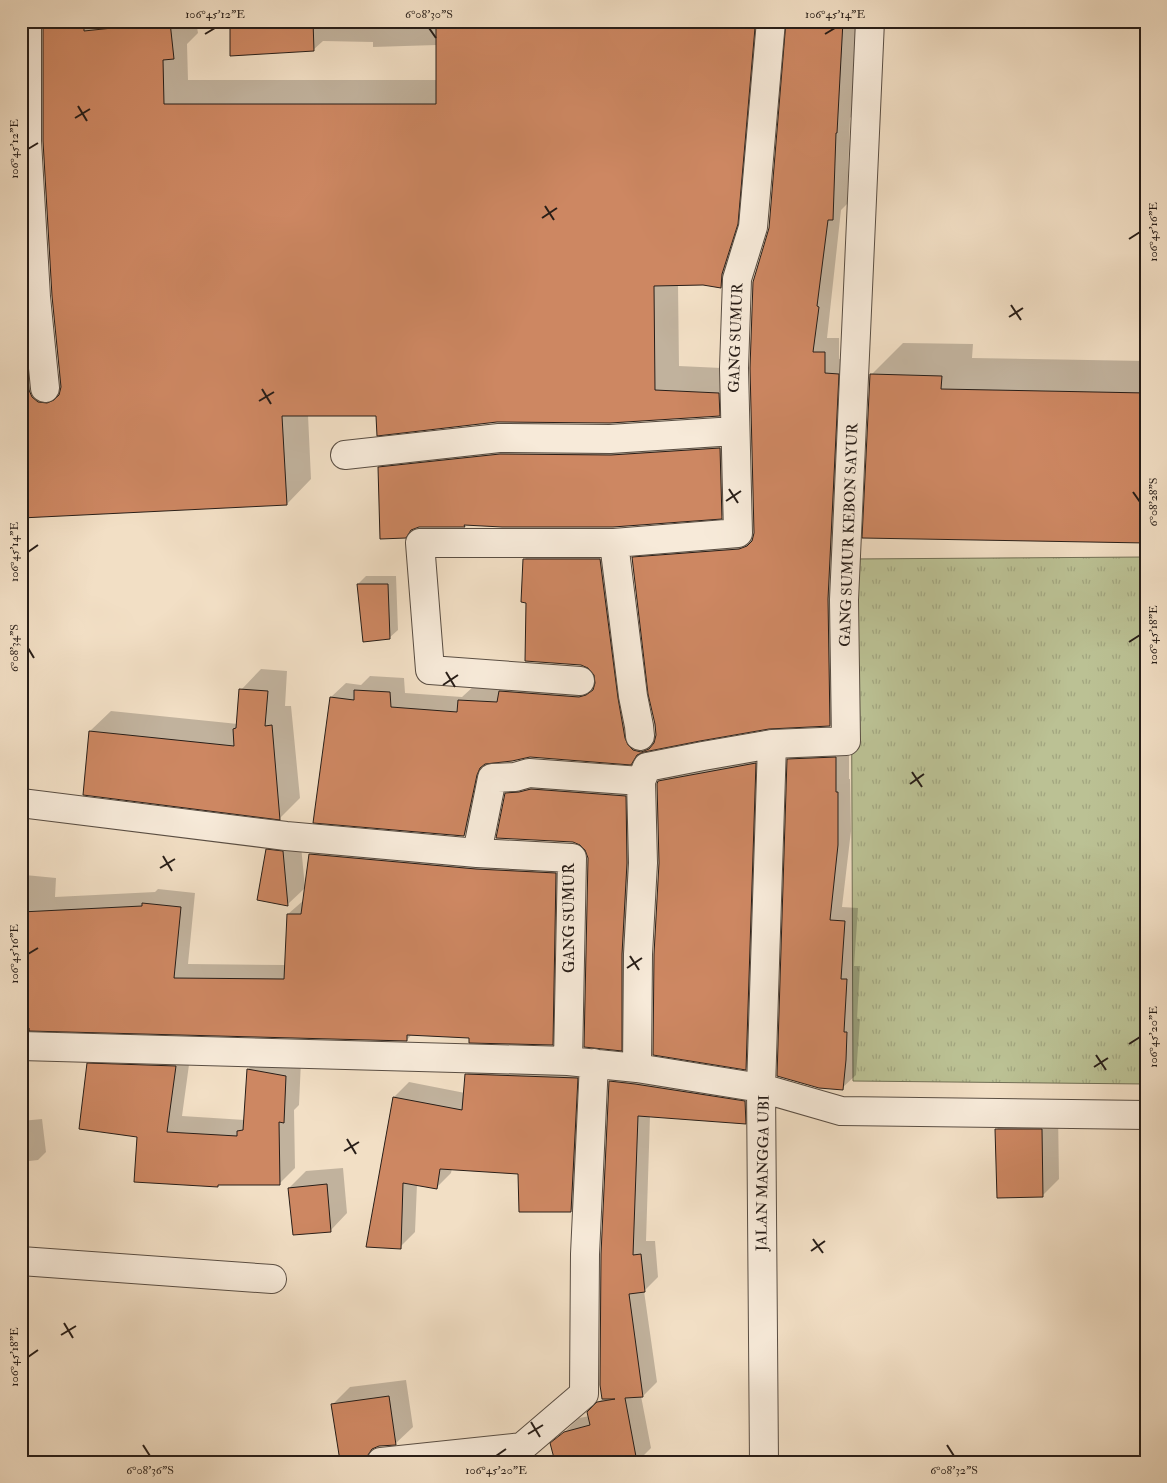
<svg xmlns="http://www.w3.org/2000/svg" width="1167" height="1483" font-family="'IM FELL Double Pica',serif">
<style>
.grass{fill:url(#grass-tufts);stroke:#727056}
.shadow{fill:#0003}
.building{fill:#cd8762;stroke:#281e18}
.lines{fill:none;stroke-linecap:round;stroke-linejoin:round}
.minor-casing{stroke:#5a4e43;stroke-width:30}
.minor{stroke:#f7ead9;stroke-width:28}
.ticks{fill:none;stroke:#281e18;stroke-width:2}
.labels{text-anchor:middle;dominant-baseline:central;stroke-width:4.5;stroke-linejoin:round;paint-order:stroke}
.street-label{font-size:15px;fill:#281e18;stroke:#f7ead9}
.neatline{fill:none;stroke:#281e18;stroke-width:2}
.ticks-label{font-size:12px;text-anchor:middle;fill:#281e18}
</style>
<defs>
<pattern id="grass-tufts" width="24" height="20" patternUnits="userSpaceOnUse" patternTransform="scale(1.25)"><rect width="24" height="20" fill="#bbc194"/><path d="M3 7l-1-3M5 7V3M7 7l1-3M15 17l-1-3M17 17v-4M19 17l1-3" fill="none" stroke="#a1a57f"/></pattern>
</defs>
<rect width="100%" height="100%" fill="#f2dfc5"/>
<filter id="stains"><feTurbulence type="fractalNoise" baseFrequency=".004" numOctaves="4"/><feColorMatrix values="0 0 0 0 .2 0 0 0 0 .09 0 0 0 0 .02 0 0 0 .5 -.17"/></filter>
<radialGradient id="worn" r=".72"><stop offset=".6" stop-color="#630" stop-opacity="0"/><stop offset="1" stop-color="#630" stop-opacity=".3"/></radialGradient>
<path class="grass" d="M1146,557V1084L853,1081L851,559Z"/>
<path class="shadow" d="M21,21L45,273L57,373L61,376L44,21H196L198,33L187,44L188,80H437V45L373,47V42L323,41L313,50L232,21H777L745,262L721,287L703,284H678L679,366L743,369L744,390L719,415H308L311,479L287,504L21,517Z
M788,21H856L851,117L850,118L847,204L841,210L827,338H839V359L852,360L844,710L830,725L769,727L700,739L643,751L631,763L530,756L490,762L478,820L464,835L331,697L346,683L361,685L370,676L404,678L405,693L462,697L474,686L514,677L597,682L595,674L528,602L525,559L539,545H614L649,736L656,737L633,558L647,543L754,535L770,229Z
M903,343L973,344L972,358L1146,361V542L871,375Z
M735,433L737,502L721,517L419,526L414,528L405,537L379,468L394,452Z
M366,576H396L398,630L389,638L358,584Z
M261,669L287,671L285,706H291L300,798L280,818L84,794L90,731L111,711L238,724L241,690Z
M849,744V779H850L851,831L842,907L858,908L854,966H860L857,1019H860L856,1075L842,1088L788,760L802,746Z
M767,751L758,1056L746,1068L660,864L659,781L672,769Z
M518,782L637,785L632,1038L621,1049L587,850L506,794Z
M284,833L300,835L305,888L288,904L258,899L267,850Z
M324,840L570,859L566,1029L552,1044L412,1034L407,1040L21,1029V879L25,875L56,878L55,897L155,892L158,889L195,893L188,964L286,965L288,914L304,900L310,854Z
M105,1048L191,1050L182,1116L245,1120L248,1069L264,1053L301,1061L299,1105L294,1110L295,1168L279,1184H219L218,1186L139,1136L89,1064Z
M482,1059L592,1063L586,1195L571,1210L519,1172L452,1168L451,1173L436,1188L417,1184L415,1232L400,1247L394,1097L409,1082L465,1093L467,1074Z
M624,1067L759,1088V1109L745,1122L650,1116L646,1241H655L658,1277L644,1291L657,1382L643,1396H641L651,1448L637,1462L552,1444L579,1418L590,1416L589,1412L603,1398L610,1081Z
M1014,1112L1058,1113L1059,1179L1042,1196L997,1129Z
M42,1119L46,1152L38,1160L21,1162V1121Z
M343,1168L347,1213L331,1230L289,1188L306,1171Z
M406,1380L413,1427L396,1443L376,1446L366,1456L333,1404L350,1387Z"/>
<path class="building" d="M43,21H84V31L170,22L174,59L163,60L164,104H436V21H717L716,26L755,28L738,224L722,274L721,288L703,285L654,286L655,390L719,393L720,416L610,423L497,422L377,436L376,416H282L287,505L21,518V307L29,390L32,397L38,402L47,403L54,400L59,395L61,387L52,296L43,141Z
M230,21H313L314,51L230,56Z
M786,21H843L837,133H836L833,220H828L817,306L819,307L813,352H825V373L839,374L828,599L830,726L769,729L700,741L644,752L637,755L631,765L530,757L512,761L485,764L480,768L477,775L464,836L313,823L330,697L354,700V690L390,692L391,707L457,712L458,700L497,702L499,691L579,697L586,695L593,690L595,683L594,675L588,668L581,665L525,661L526,603L521,602L523,559H600L618,698L625,738L628,745L633,750L641,752L649,749L654,743L656,735L655,724L648,694L632,557L739,549L747,546L752,541L754,533L750,368L753,282L769,228Z
M870,374L942,376L941,389L1146,393V543L862,538Z
M720,448L722,519L613,527H502L464,525L465,527H419L411,530L406,538L380,539L378,467L500,454L611,455Z
M357,584H388L390,639L363,642Z
M239,689L268,691L265,726L272,725L280,820L83,795L89,731L234,746L233,729L236,728Z
M836,757V792H838V845L830,920L845,921L841,979H847L844,1032H847L846,1060L843,1090L819,1088L777,1076L787,759Z
M756,763L746,1070L653,1055L654,954L659,863L657,784L658,781Z
M531,789L626,796L627,863L622,954V1051L584,1047L588,858L585,850L580,845L573,842L496,838L505,793L519,792Z
M266,849L283,851L288,906L257,900Z
M309,854L476,869L556,873L553,1045L469,1043V1038L407,1035V1041L29,1031V1028H21V912L142,906V903L181,907L174,978L284,979L287,914H301Z
M87,1063L176,1066L167,1132L237,1136V1131L243,1130L247,1069L286,1076L284,1123L279,1122L280,1185H218V1187L134,1182L137,1137L79,1129Z
M465,1074L578,1078L571,1212H519L518,1174L440,1169L437,1189L403,1183L401,1249L366,1247L393,1097L462,1110Z
M609,1081L635,1084L745,1101L746,1124L638,1116L633,1255L641,1254L645,1292L629,1294L643,1397L625,1398L637,1462H555L550,1443L564,1432L590,1425L587,1412L597,1402L615,1399H602L600,1385L601,1254Z
M995,1129H1042L1043,1197L997,1198Z
M327,1184L331,1232L293,1235L288,1188Z
M389,1396L396,1445L379,1446L372,1449L366,1458L340,1461L331,1404Z"/>
<g class="lines">
<g class="minor-casing">
<path id="minor" d="M27,21V141L36,297L45,388
M345,455L499,438L610,439L735,431
M614,543L633,696L639,726L640,736
M580,681L430,670L420,543H614L738,533L734,368L737,279L753,227L771,21
M21,803L286,836L477,853L572,858L568,1061
M477,853L492,778L515,777L529,773L641,781
M21,1046L568,1061L637,1068L761,1088L841,1111L1146,1115
M637,1068L638,954L643,863L641,781L647,767L703,756L772,744
M21,1261L272,1279
M381,1462L522,1447L584,1394L585,1254L594,1063
M764,1462L761,1088L772,744L846,741L844,600L870,21"/>
</g>
<use href="#minor" class="minor"/>
</g>
<path class="ticks" d="M429,28L436,38M205,34L215,28M825,34L835,28M78,106L87,121M75,118L90,109M28,149L38,143M545,206L554,220M542,218L557,208M1129,239L1140,232M1011,305L1021,320M1009,317L1023,308M262,389L271,404M259,401L274,392M729,489L738,503M1133,492L1140,502M726,501L741,491M28,552L38,545M1129,642L1140,635M28,648L34,658M446,672L455,687M443,685L458,675M912,772L922,787M910,784L924,774M163,856L172,871M160,868L175,859M28,954L38,948M630,956L639,970M627,968L642,958M1129,1044L1140,1037M1096,1055L1106,1070M1094,1067L1108,1058M347,1139L356,1154M344,1151L359,1142M813,1239L823,1253M811,1251L825,1241M64,1323L73,1338M61,1335L76,1326M28,1357L38,1350M531,1422L540,1437M528,1434L543,1425M143,1445L150,1456M947,1445L954,1456M496,1456L506,1449"/>
<g class="labels">
<g class="street-label">
<text transform="translate(736 338) rotate(-88)">GANG SUMUR</text>
<text transform="translate(849 535) rotate(-88)">GANG SUMUR KEBON SAYUR</text>
<text transform="translate(569 918) rotate(-90)">GANG SUMUR</text>
<text transform="translate(763 1173) rotate(-89)">JALAN MANGGA UBI</text>
</g>
</g>
<rect width="1167" height="1483" fill="none" stroke="#f2dfc5" stroke-width="55"/>
<rect x="28" y="28" width="1112" height="1428" class="neatline"/>
<g class="ticks-label">
<text x="215" y="18">106°45'12"E</text>
<text x="429" y="18">6°08'30"S</text>
<text x="835" y="18">106°45'14"E</text>
<text transform="translate(14 149) rotate(-90)" y="4">106°45'12"E</text>
<text transform="translate(1153 232) rotate(-90)" y="4">106°45'16"E</text>
<text transform="translate(1153 502) rotate(-90)" y="4">6°08'28"S</text>
<text transform="translate(14 552) rotate(-90)" y="4">106°45'14"E</text>
<text transform="translate(1153 635) rotate(-90)" y="4">106°45'18"E</text>
<text transform="translate(14 648) rotate(-90)" y="4">6°08'34"S</text>
<text transform="translate(14 954) rotate(-90)" y="4">106°45'16"E</text>
<text transform="translate(1153 1037) rotate(-90)" y="4">106°45'20"E</text>
<text transform="translate(14 1357) rotate(-90)" y="4">106°45'18"E</text>
<text x="150" y="1474">6°08'36"S</text>
<text x="496" y="1474">106°45'20"E</text>
<text x="954" y="1474">6°08'32"S</text>
</g>
<rect width="100%" height="100%" filter="url(#stains)"/>
<rect width="100%" height="100%" fill="url(#worn)"/>
</svg>
